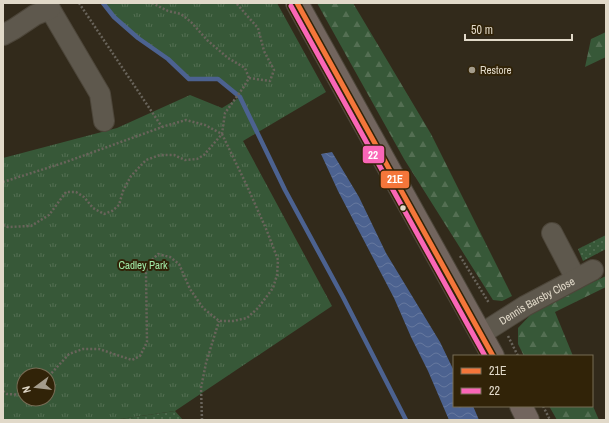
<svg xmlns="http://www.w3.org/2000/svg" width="609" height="423" font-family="'Archivo Narrow',sans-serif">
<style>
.grass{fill:url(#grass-dots)}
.forest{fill:url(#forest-firs)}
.park{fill:url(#park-tufts);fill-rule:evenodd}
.water{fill:url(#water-waves)}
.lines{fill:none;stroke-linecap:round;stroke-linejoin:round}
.stream{stroke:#4c6290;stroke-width:4.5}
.minor-casing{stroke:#4d463a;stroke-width:22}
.major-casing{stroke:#4d463a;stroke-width:24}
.path{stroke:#69645b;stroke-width:2.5;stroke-dasharray:2 2;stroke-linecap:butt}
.minor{stroke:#5e584d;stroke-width:20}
.major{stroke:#72655e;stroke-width:22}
.bus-1-casing{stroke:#312308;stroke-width:8}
.bus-2-casing{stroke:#312308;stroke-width:8}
.bus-1{stroke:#f5763a;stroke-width:5}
.bus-2{stroke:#fa66b7;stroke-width:5}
.poi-dot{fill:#a49c8c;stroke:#312308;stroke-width:1.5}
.bus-dot{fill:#e1d9c9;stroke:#312308;stroke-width:1.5}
.labels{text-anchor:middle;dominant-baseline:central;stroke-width:4;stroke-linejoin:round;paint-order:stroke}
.poi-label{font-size:11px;fill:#e1d9c9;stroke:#312308;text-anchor:start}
.park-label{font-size:11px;fill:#a1eba8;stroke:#312308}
.street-label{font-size:11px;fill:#e1d9c9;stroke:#312308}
.line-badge{stroke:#312308;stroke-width:1.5}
.badge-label{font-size:11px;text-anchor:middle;font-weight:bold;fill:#fff}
</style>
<defs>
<pattern id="grass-dots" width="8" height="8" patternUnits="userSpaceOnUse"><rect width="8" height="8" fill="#375838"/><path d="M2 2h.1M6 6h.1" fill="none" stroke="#546f53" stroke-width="1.8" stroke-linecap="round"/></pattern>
<pattern id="forest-firs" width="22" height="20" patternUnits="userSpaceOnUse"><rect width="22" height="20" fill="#375838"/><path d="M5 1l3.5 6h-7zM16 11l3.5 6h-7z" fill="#546f53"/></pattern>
<pattern id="park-tufts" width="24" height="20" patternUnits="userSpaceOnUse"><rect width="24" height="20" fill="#375838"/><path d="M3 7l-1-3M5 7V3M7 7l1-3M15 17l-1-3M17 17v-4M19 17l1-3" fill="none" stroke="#546f53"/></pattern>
<pattern id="water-waves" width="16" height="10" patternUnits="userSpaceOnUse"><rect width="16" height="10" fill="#4c6290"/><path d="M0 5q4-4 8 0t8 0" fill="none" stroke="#66789e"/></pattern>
</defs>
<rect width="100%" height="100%" fill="#322a1b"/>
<path class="grass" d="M606,235V249L583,261L578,249Z
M175,411L183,420H113Z"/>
<path class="forest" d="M317,3H353L431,134L512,296L502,301L493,300L404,159Z
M606,32V57L585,67L591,39Z
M606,276V287L555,312L573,356H524L518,344V328L536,309Z
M592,404L599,420H557L549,406H592Z"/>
<path class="park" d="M103,3H277L326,92L243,141L332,306L175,411L113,420H3V158L117,128L190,95L222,108L240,97L218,79H189L168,59L138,38L114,17ZM24,375H48V399H24Z"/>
<path class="water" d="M332,152L359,197L386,253L440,342L454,371V406H473L479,420H449L428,371L411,337L394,298L338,191L321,154Z"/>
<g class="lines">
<path class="stream" d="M103,3L114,17L138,38L168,59L189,79H218L240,97L285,190L343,297L406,420"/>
<g class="minor-casing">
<g id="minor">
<path d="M48,3L50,9L100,94L104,121"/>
<path d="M3,35L14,29L35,15L50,9"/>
<path d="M552,233L576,279"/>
<path id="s1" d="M481,334L525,306L593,270"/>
</g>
</g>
<g class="major-casing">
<path id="major" d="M297,3L493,356
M521,406L528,420"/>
</g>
<path class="path" d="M79,3L162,127
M152,3L168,11L181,14L191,22L207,40L228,58L245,68L249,78
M3,182L63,163L165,126L186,120L205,125L222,134L247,186L267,231L278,260L277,275L273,288L258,308L247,318L233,321H219L203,308L190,289L179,264L170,257L158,254L149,263L146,273L147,342L140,356L132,360L99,349H83L69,354L48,377
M3,225L8,227L31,226L49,215L66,192H76L84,197L93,208L104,214L112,211L119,205L123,191L131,176L146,160L160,155H174L185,160L197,159L204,155L222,134L225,113L243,88L249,78L270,81L274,70L264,51L258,28L236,3
M460,256L489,303
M508,336L518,356
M3,391L7,394L24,395
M543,406L550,420
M202,420L201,388L206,363L219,321"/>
<use href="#minor" class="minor"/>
<use href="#major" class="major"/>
<g class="bus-1-casing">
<path id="bus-1" d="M297,3L493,356"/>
</g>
<g class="bus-2-casing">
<path id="bus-2" d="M291,6L485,356"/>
</g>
<use href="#bus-1" class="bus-1"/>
<use href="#bus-2" class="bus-2"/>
</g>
<circle class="poi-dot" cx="472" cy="70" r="4"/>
<circle class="bus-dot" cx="403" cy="208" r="3.5"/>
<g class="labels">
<g class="poi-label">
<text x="480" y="70">Restore</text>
</g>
<g class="park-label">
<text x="143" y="265">Cadley Park</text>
</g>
<g class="street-label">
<text stroke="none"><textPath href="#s1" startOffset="65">Dennis Barsby Close</textPath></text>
</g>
</g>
<g class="line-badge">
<rect x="362" y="145" width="23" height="19" rx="4" fill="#fa66b7"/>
<rect x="380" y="170" width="30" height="19" rx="4" fill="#f5763a"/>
</g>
<g class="badge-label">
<text x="373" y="159">22</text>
<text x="395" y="183">21E</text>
</g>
<rect width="609" height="423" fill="none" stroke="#e1d9c9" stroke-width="8"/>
<rect x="453" y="355" width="140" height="52" fill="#312308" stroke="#776c55"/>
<rect x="461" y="368" width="20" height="6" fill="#f5763a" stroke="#776c55"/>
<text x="489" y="375" font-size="12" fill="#e1d9c9">21E</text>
<rect x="461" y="388" width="20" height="6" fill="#fa66b7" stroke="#776c55"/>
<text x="489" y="395" font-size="12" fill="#e1d9c9">22</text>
<g transform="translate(36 387) rotate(255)"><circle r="19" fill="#312308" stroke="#776c55"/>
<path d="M0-3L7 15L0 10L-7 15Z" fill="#a49c8c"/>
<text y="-6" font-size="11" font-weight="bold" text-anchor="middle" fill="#e1d9c9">N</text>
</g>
<path d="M465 34v6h107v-6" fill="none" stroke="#e1d9c9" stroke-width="2"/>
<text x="471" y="34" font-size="12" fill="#e1d9c9" stroke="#312308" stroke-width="3" paint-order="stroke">50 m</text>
</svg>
